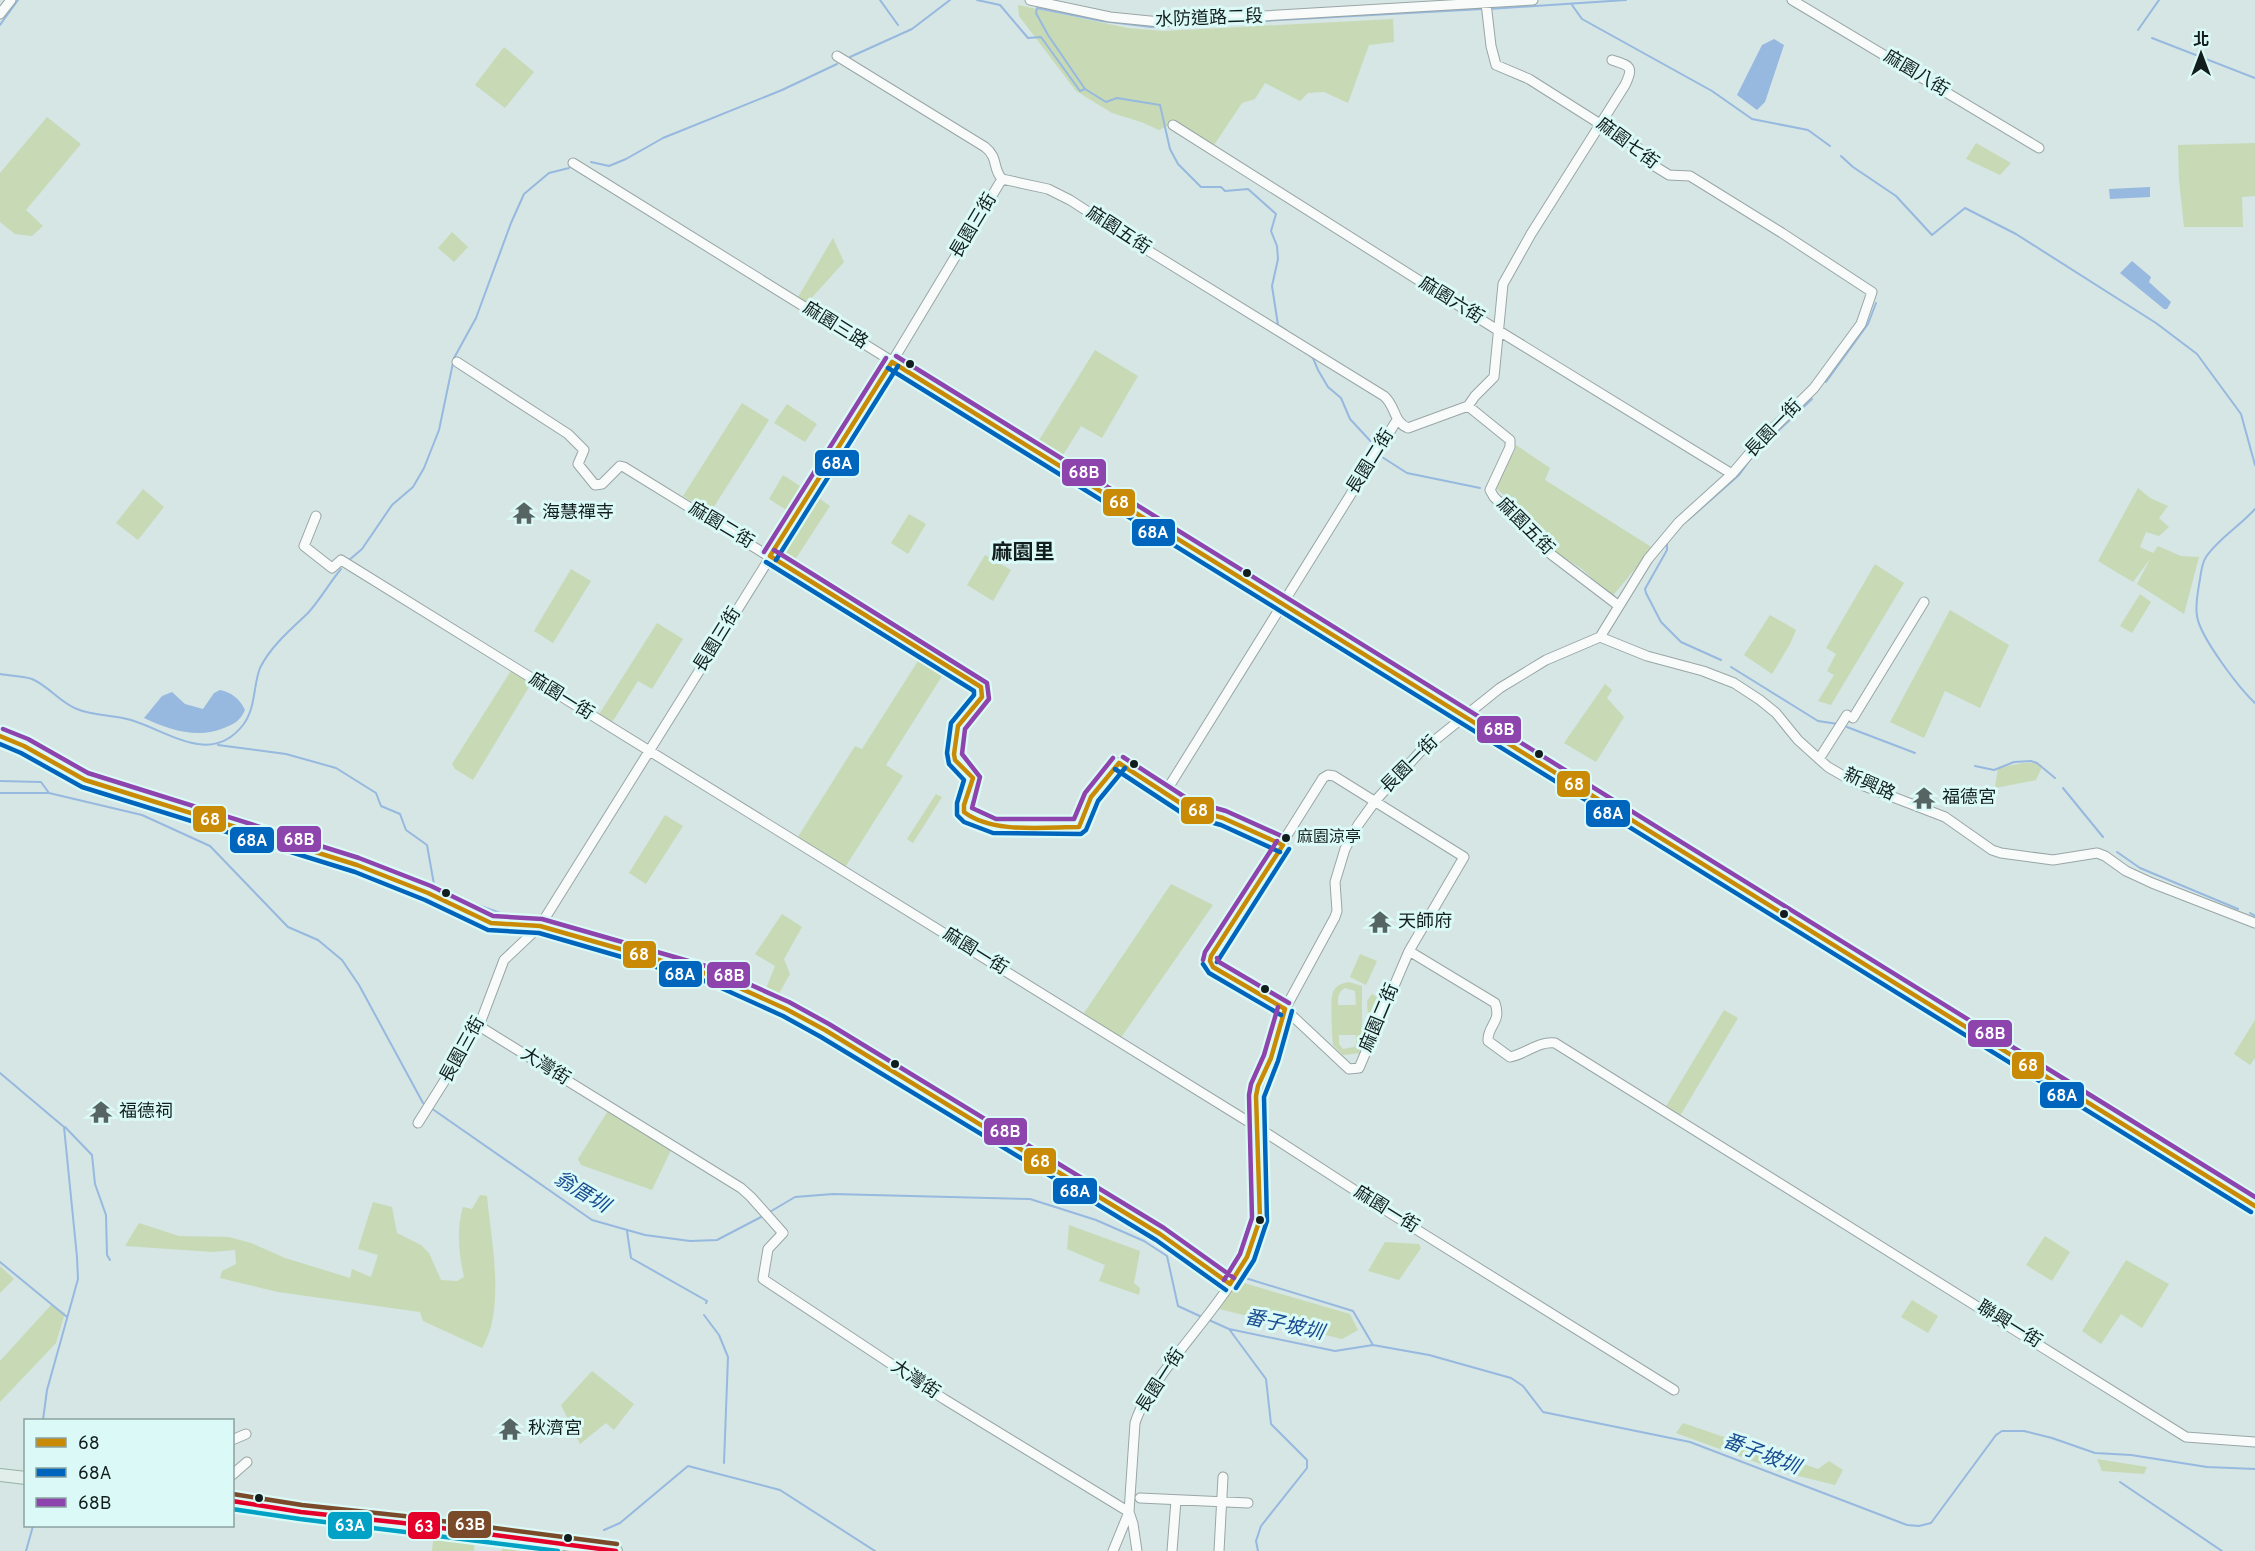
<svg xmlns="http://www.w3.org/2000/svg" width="2255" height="1551" font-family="Overpass,'Noto Sans TC',sans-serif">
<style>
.green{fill:#c7dab5;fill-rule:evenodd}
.water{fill:#97b8df}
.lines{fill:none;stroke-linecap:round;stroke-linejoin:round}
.stream{stroke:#97b8df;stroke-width:2}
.minor-casing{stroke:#99a6a5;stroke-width:11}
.major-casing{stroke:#96b2a6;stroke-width:14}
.minor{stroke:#f9fbfb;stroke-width:9}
.major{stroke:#e2eee9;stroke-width:12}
.bus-1-casing{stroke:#dbfaf7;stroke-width:9}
.bus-2-casing{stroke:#dbfaf7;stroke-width:9}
.bus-3-casing{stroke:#dbfaf7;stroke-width:9}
.bus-4-casing{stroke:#dbfaf7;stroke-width:9}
.bus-5-casing{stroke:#dbfaf7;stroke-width:9}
.bus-6-casing{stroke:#dbfaf7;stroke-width:9}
.bus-1{stroke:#c98b06;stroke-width:4.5}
.bus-2{stroke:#0065bd;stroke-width:4.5}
.bus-3{stroke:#8e44ad;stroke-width:4.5}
.bus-4{stroke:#e4002b;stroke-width:4.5}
.bus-5{stroke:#01a2c5;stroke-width:4.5}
.bus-6{stroke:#7a4b2a;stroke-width:4.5}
.bus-dot{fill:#121e1d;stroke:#dbfaf7;stroke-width:2}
.labels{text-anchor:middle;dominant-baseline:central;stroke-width:6;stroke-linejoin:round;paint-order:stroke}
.bus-label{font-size:16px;fill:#121e1d;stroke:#dbfaf7;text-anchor:start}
.street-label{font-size:18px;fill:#121e1d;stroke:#dbfaf7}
.poi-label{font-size:18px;fill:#121e1d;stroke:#dbfaf7;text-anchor:start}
.water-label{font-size:20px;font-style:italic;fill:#184c90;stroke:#dbfaf7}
.quarter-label{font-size:21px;font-weight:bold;fill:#121e1d;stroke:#dbfaf7}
.line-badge{stroke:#dbfaf7;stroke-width:2}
.badge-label{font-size:16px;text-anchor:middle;font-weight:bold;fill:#fff}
</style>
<rect width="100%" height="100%" fill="#d5e6e4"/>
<path class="green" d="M1018,5L1128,28L1164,31L1393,19L1394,42L1369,45L1348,103L1324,92L1308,93L1300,101L1265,83L1255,99L1242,103L1212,148L1176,122L1159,130L1141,122L1112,113L1076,91L1019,16Z
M504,47L534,72L505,108L475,85Z
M47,117L81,144L26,210L43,226L32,236L15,234L0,222V173Z
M1976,143L2011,163L2000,175L1966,159Z
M2255,143V196L2242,197L2243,227H2184L2179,180L2178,145Z
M452,232L468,247L454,262L438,248Z
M833,238L844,262L807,303L798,297Z
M1095,350L1138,376L1102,438L1081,426L1060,460L1036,445Z
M742,403L769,420L710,513L683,496Z
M787,404L817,424L805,442L774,423Z
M1516,445L1550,468L1545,480L1653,548L1614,594L1611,596L1582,569L1552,550L1504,495L1493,486L1515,451Z
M783,475L806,490L791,513L769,499Z
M2138,488L2150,498L2168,506L2159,518L2169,527L2159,536L2146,532L2140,547L2153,553L2158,546L2181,556L2199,557L2184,614L2137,584L2150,559L2133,582L2098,561Z
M143,489L164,507L138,540L116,523Z
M813,494L830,506L793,563L775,552Z
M909,514L926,524L908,554L891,543Z
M985,555L1011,570L993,601L967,585Z
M1875,564L1904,583L1831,705L1818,701L1834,675L1827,671L1836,654L1826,648Z
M571,569L591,581L553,643L534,631Z
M2140,594L2151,602L2132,633L2120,626Z
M1950,610L2009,645L1980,708L1945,691L1924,738L1890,722Z
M1770,615L1796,630L1790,644L1772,674L1744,655Z
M657,623L683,639L652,689L638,681L611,724L598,716Z
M923,653L947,668L886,765L903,776L844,869L796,840L855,746L862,749Z
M512,669L532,682L473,780L455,769L452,764Z
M1605,684L1612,690L1607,698L1624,717L1596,762L1564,743Z
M2023,763H2036L2042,767L2036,780L1995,788L1998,768Z
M936,794L942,797L913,843L907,839Z
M665,815L683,826L646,884L629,873Z
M1171,884L1213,905L1120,1039L1082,1016Z
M782,914L802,927L784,959L790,974L777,997L765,991L775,966L755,954Z
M1360,954L1377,961L1366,985L1350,977Z
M1349,982L1362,986V1053L1343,1055L1333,1045C1332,1035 1330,999 1333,992C1336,985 1343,983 1349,982ZM1345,988L1355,991L1356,1005H1338C1338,997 1338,992 1345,988ZM1356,1035V1044L1354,1047L1343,1049L1339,1044V1035Z
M1372,994L1380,999L1373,1017L1368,1016L1367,1001Z
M1724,1010L1738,1018L1680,1116L1665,1108Z
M2255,1020V1058L2250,1065L2234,1054Z
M609,1109L672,1148L652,1190L581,1165L578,1159Z
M480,1195L487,1196C491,1240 506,1309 482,1348L423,1321L420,1312L278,1292L220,1278L222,1271L236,1264L235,1250L213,1252L125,1246L139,1223L179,1236L229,1237L251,1243L285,1258L350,1278L352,1269L371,1277L378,1255L358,1249L373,1202L392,1207L397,1233L421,1245L429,1253L441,1280L457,1281L464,1277C459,1255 456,1230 463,1207L472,1209Z
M1069,1225L1140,1251L1134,1283L1140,1288L1139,1295L1099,1281L1105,1265L1067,1249Z
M2045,1236L2070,1252L2052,1281L2026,1265Z
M1385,1242L1419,1244L1421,1248L1399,1280L1368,1271Z
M2126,1260L2169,1284L2142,1328L2121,1314L2101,1344L2082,1331Z
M0,1266L14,1279L0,1293Z
M1237,1281L1350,1314L1358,1330L1342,1339L1219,1309Z
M1912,1300L1938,1316L1928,1333L1901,1317Z
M51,1305L65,1313L56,1343L0,1402V1361Z
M592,1371L634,1404L614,1430L606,1423L580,1444L561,1405Z
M1683,1423L1818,1469L1829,1461L1843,1470L1835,1485L1783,1472L1676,1433Z
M2097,1459L2147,1467L2144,1474L2102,1471Z
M434,1533L475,1539L474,1551H432Z
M503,1542L572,1551H502Z"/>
<path class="water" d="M1774,39L1784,45L1765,102L1757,110L1737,95L1762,45Z
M2150,187V197L2110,199L2109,189Z
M2132,261L2151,277L2149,282L2171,302L2167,309H2164L2120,273Z
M220,690C231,692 240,699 245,710C240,721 234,724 224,728C198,739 169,730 144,718L162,696L172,692L185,704L203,709L214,693Z"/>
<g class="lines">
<path class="stream" d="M880,0L898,25
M977,0L1000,5L1028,38L1041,37L1080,91L1085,89
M1572,5L1582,19L1712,91L1752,119L1808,130L1830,146
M1489,9L1626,0
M0,25L18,0
M2138,30L2159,0
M2152,38L2255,78
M850,57L912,29L950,0
M1841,156L1853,167L1896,196L1932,235L1965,208L2016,234L2156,323L2197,354L2241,414L2255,465
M591,162L609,166L626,159L663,138L782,90L837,64
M1286,330L1278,325L1272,286L1278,259L1277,246L1271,231L1276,214L1248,189L1225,191L1221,187H1201L1178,164L1170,149L1160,105L1117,98L1106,102L1085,89L1048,35L1036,13L1037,8L1102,21L1151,27L1483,9
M1309,355L1313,358L1318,370L1328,387L1341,398L1350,419L1375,446
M1826,382L1868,324L1876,303
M1382,457L1407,473L1480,488
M1500,497L1508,500L1538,535
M2255,509C2240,526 2219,538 2206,557C2202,563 2201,572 2200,579C2198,591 2195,604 2197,616C2200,637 2239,688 2255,703
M1688,520L1739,475L1755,453L1812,399
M1667,543V550L1645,589L1646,593L1661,622L1681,642L1721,660
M348,561L362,549L392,505L413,487L424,468L439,430L454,358L476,318L511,223L524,194L549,173L569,168
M1604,589L1614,596
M1731,667L1818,721L1838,724
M0,674C10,676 23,676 32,679C49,686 60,703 77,709C94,716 114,715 131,720C170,732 211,766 243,725C256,708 253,686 260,668C270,647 292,628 308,613C320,600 330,582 341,569
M1847,727L1915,753
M218,745L286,754L336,768L376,793L381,806L400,814L406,830L427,845L435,890L506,915L536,920
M1975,766L1994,770L2014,762L2031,761L2037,763L2055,778
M0,781L41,782L49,793
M2063,788L2103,837
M0,793H49L142,815L210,846L288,927L318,940L342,960L359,985L423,1103L426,1105
M2117,852L2140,868L2238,909
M2250,913L2255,916
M550,923L743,979L827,1023L899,1066
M0,1073L64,1127L77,1257L78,1279L47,1390L43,1420
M909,1073L989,1122
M431,1108L592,1220L645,1235L690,1241L717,1240L763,1216
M65,1127L92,1155L95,1184L106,1215L107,1255L110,1260
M999,1128L1148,1222
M768,1213L795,1197L833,1194L1030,1199L1096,1220L1144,1241L1167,1256L1178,1306L1204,1318
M627,1231L631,1258L707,1301L706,1303
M1203,1259L1230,1271
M0,1262L67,1317
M1242,1277L1353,1311L1373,1345
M704,1315L719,1335L728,1357L724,1463
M1209,1320L1229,1329L1335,1351L1373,1345L1429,1355L1511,1378L1523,1386L1543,1412L1690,1442L1907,1525L1919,1526L1931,1523L1996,1435L2002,1431H2024L2052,1438L2095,1453L2131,1455L2207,1467L2255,1469
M1229,1329L1266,1379L1271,1424L1307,1460V1468L1261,1526L1256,1541L1258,1551
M2120,1482L2222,1551
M604,1530L620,1523L688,1466L780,1490L875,1551
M26,1551L33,1526"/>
<g class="minor-casing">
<path id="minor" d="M1030,0L1110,17L1160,22L1533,0
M1792,0L2039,148
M0,14L11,0
M837,56L985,147C999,158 992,168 1002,179L1048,189L1070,200L1152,253L1384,396C1396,406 1393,422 1408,428L1468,406L1475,396L1494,377L1503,284L1531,234L1625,85C1634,66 1630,66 1612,60
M1173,125L1499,331L1732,474
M573,163L2123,1126L2255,1206
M457,362L568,434L584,450L578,464L595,485L602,484L620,466L624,467L981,687L982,697L958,726L954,754L955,760L973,778L964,805V812L968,815L994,826L1079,827L1091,797L1119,763L1188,808L1223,818L1262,834L1283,845
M1468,406L1510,440V447L1490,490L1494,497L1552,555L1619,606
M316,516L304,546L332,568L341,560L1257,1127L1390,1213L1674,1390
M1600,637L1647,656L1703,671L1734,683L1760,700L1776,713L1798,740L1828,767L1854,782L1945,817L1992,850L2001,853L2053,860L2097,853L2105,856L2126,871L2152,883L2255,923
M1853,718L1924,602
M0,736L24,746L85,780L357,865L428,893L491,923L540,926L711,975L786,1009L825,1030L1160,1234L1230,1284
M1819,759L1847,715
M1328,775L1334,776L1464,857L1409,951L1359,1068L1349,1069L1285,1009L1213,967L1210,961L1211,956L1323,778Z
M1165,793L1397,420
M1409,951L1495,1003C1502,1023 1487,1025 1488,1041L1510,1057C1526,1054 1538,1041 1555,1043L2186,1437L2255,1442
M479,1026L741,1188L751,1197L783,1233L768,1249L763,1279L944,1399L1129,1512
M418,1123L479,1026L504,960L540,926L892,362L1002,179
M232,1440L246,1434
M232,1475L247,1462
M1140,1498L1248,1503
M1129,1512L1133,1524L1137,1551
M1113,1551L1129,1512L1135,1423C1142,1401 1156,1383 1169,1365C1197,1327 1240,1281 1255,1237C1263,1215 1259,1191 1258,1169C1257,1144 1256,1120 1256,1096L1258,1086L1271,1058L1285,1009L1335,917L1337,911L1335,882L1345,849L1358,825L1376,800L1420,752L1500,688L1546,660L1600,637L1648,559L1679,522L1732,474L1760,441L1814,388L1861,324L1872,292L1782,233L1690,176L1669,175L1643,159L1638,148L1529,79L1496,65L1491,46L1486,3
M1172,1551L1176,1500
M1219,1551L1223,1477"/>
</g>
<g class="major-casing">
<path id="major" d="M0,1475L26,1478
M232,1501L301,1512L403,1523L616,1551"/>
</g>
<use href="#minor" class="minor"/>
<use href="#major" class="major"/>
<g class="bus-1-casing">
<path id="bus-1" d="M892,362L2255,1206
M770,556L981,687L982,697L958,726L954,754L955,760L973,778L964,805V812C993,834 1044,827 1079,827L1091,797L1119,763
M770,556L892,362
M0,736L24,746L85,780L357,865L428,893L491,923L540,926L711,975L786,1009L825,1030L1160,1234L1230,1284
M1119,763L1188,808L1223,818L1283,845
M1210,961L1211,956L1283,845
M1210,961L1213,967L1285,1009
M1230,1284L1247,1257L1260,1219L1256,1096L1258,1086L1271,1058L1285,1009"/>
</g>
<g class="bus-2-casing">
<path id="bus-2" d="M888,368L2251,1212
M776,560L898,366
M766,562L974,691V695L951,723L947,753L949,764L964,780L957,803V815L964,822L993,833L1081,834L1086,830L1098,801L1125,768
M0,744L21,753L82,787L355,872L425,900L488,930L539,933L708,982L783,1016L821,1037L1156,1240L1226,1290
M1115,769L1185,815L1221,825L1280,852
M1217,962L1289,849
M1203,964L1209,973L1281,1015
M1236,1288L1254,1260L1267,1221L1264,1097L1278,1061L1292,1011"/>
</g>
<g class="bus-3-casing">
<path id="bus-3" d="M896,356L2255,1197
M774,550L987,683L989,699L965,729L962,754L980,777L972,808L996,819H1074L1085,793L1113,758
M764,552L886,358
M3,729L28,739L88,773L359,858L431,886L493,916L542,919L713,968L789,1002L829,1024L1164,1228L1234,1278
M1123,757L1191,801L1226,811L1286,838
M1217,958L1219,962L1289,1003
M1203,960L1205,952L1277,841
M1224,1280L1240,1254L1252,1218L1249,1095L1251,1084L1264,1055L1278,1007"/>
</g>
<g class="bus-4-casing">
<path id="bus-4" d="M232,1501L301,1512L403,1523L616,1551"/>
</g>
<g class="bus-5-casing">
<path id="bus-5" d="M232,1509L300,1519L558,1551"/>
</g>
<g class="bus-6-casing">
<path id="bus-6" d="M233,1494L302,1505L404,1516L617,1544"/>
</g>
<use href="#bus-1" class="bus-1"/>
<use href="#bus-2" class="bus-2"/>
<use href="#bus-3" class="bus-3"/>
<use href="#bus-4" class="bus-4"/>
<use href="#bus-5" class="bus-5"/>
<use href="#bus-6" class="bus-6"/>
</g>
<defs>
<g id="temple-bare" transform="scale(1.8)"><path d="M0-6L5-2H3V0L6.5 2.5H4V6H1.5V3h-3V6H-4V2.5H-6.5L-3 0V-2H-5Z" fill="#566463" stroke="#dbfaf7" stroke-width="2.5" paint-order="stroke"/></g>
</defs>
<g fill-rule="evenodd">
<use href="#temple-bare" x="524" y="513"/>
<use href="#temple-bare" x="1924" y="798"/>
<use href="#temple-bare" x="1380" y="922"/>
<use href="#temple-bare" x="101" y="1112"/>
<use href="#temple-bare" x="510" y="1429"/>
</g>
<g class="bus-dot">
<circle cx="910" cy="364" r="5"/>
<circle cx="1247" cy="573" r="5"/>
<circle cx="1539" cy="754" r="5"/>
<circle cx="1134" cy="764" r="5"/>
<circle cx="1286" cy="838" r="5"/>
<circle cx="446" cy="893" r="5"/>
<circle cx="1784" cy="914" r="5"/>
<circle cx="1265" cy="989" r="5"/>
<circle cx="895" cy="1064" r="5"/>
<circle cx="1260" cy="1220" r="5"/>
<circle cx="259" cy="1498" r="5"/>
<circle cx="568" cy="1538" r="5"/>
</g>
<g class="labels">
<g class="bus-label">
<text x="1297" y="838">麻園涼亭</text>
</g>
<g class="street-label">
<text transform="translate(1209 19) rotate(-2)">水防道路二段</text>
<text transform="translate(1916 74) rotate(31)">麻園八街</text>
<text transform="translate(1627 144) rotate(37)">麻園七街</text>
<text transform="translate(974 226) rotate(-59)">長園三街</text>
<text transform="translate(1118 231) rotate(33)">麻園五街</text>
<text transform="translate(1451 301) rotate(32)">麻園六街</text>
<text transform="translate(835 326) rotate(32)">麻園三路</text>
<text transform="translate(1774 429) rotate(-46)">長園一街</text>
<text transform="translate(1371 462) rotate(-58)">長園二街</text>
<text transform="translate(721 526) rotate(31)">麻園二街</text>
<text transform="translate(1525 527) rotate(45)">麻園五街</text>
<text transform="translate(718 640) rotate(-58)">長園三街</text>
<text transform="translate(561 697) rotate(32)">麻園一街</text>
<text transform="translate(1410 765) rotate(-45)">長園一街</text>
<text transform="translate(1869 785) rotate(24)">新興路</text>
<text transform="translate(975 952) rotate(32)">麻園一街</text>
<text transform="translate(1380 1018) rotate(-67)">麻園二街</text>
<text transform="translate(463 1050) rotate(-61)">長園三街</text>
<text transform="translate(545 1067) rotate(32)">大灣街</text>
<text transform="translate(1386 1210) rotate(32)">麻園一街</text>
<text transform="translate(2009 1325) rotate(32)">聯興一街</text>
<text transform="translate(915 1380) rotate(34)">大灣街</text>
<text transform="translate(1161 1381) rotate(-57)">長園一街</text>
</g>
<g class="poi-label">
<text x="542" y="513">海慧禪寺</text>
<text x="1942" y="798">福德宮</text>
<text x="1398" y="922">天師府</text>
<text x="119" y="1112">福德祠</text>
<text x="528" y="1429">秋濟宮</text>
</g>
<g class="water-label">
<text transform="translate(581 1193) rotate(31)">翁厝圳</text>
<text transform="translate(1284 1326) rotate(12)">番子坡圳</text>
<text transform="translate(1761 1455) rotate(21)">番子坡圳</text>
</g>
<g class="quarter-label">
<text x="1023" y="553">麻園里</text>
</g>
</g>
<g class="line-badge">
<rect x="814" y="449" width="46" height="28" rx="6" fill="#0065bd"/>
<rect x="1061" y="458" width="46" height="29" rx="6" fill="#8e44ad"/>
<rect x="1102" y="488" width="34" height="29" rx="6" fill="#c98b06"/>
<rect x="1131" y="518" width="45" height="29" rx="6" fill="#0065bd"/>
<rect x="1476" y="715" width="46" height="29" rx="6" fill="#8e44ad"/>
<rect x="1556" y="770" width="35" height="28" rx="6" fill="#c98b06"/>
<rect x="1180" y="796" width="35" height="29" rx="6" fill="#c98b06"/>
<rect x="1585" y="799" width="46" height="29" rx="6" fill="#0065bd"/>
<rect x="192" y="805" width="35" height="28" rx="6" fill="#c98b06"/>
<rect x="276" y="825" width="46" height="28" rx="6" fill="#8e44ad"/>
<rect x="229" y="826" width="46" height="28" rx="6" fill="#0065bd"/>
<rect x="622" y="940" width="35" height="29" rx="6" fill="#c98b06"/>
<rect x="658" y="960" width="45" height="28" rx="6" fill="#0065bd"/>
<rect x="706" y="961" width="45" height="28" rx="6" fill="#8e44ad"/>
<rect x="1967" y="1019" width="46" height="29" rx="6" fill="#8e44ad"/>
<rect x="2011" y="1051" width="34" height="29" rx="6" fill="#c98b06"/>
<rect x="2039" y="1081" width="46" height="28" rx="6" fill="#0065bd"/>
<rect x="983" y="1117" width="45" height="29" rx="6" fill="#8e44ad"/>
<rect x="1023" y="1147" width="34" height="28" rx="6" fill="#c98b06"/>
<rect x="1052" y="1177" width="46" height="28" rx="6" fill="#0065bd"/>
<rect x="447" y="1510" width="45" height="29" rx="6" fill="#7a4b2a"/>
<rect x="327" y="1511" width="46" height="29" rx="6" fill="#01a2c5"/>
<rect x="407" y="1511" width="34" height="29" rx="6" fill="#e4002b"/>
</g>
<g class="badge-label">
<text x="837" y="469">68A</text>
<text x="1084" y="478">68B</text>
<text x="1119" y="508">68</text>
<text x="1153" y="538">68A</text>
<text x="1499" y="735">68B</text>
<text x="1574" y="790">68</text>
<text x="1198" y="816">68</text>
<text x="1608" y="819">68A</text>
<text x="210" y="825">68</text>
<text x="299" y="845">68B</text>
<text x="252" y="846">68A</text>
<text x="639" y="960">68</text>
<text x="680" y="980">68A</text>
<text x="729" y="981">68B</text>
<text x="1990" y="1039">68B</text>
<text x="2028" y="1071">68</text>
<text x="2062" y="1101">68A</text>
<text x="1005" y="1137">68B</text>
<text x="1040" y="1167">68</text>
<text x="1075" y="1197">68A</text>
<text x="470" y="1530">63B</text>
<text x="350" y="1531">63A</text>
<text x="424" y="1532">63</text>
</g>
<rect x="24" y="1419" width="210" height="108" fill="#dbfaf7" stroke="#8ba2a0" stroke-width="1.5"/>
<rect x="36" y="1438" width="30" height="9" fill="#c98b06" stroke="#8ba2a0" stroke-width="1.5"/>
<text x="78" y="1449" font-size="18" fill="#121e1d">68</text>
<rect x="36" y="1468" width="30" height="9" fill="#0065bd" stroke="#8ba2a0" stroke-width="1.5"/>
<text x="78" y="1479" font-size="18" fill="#121e1d">68A</text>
<rect x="36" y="1498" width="30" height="9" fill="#8e44ad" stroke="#8ba2a0" stroke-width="1.5"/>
<text x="78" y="1509" font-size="18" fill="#121e1d">68B</text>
<g transform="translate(2201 54)" stroke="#dbfaf7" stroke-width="4.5" paint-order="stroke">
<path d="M0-4.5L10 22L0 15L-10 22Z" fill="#121e1d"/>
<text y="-9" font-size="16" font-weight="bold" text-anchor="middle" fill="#121e1d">北</text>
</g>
</svg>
